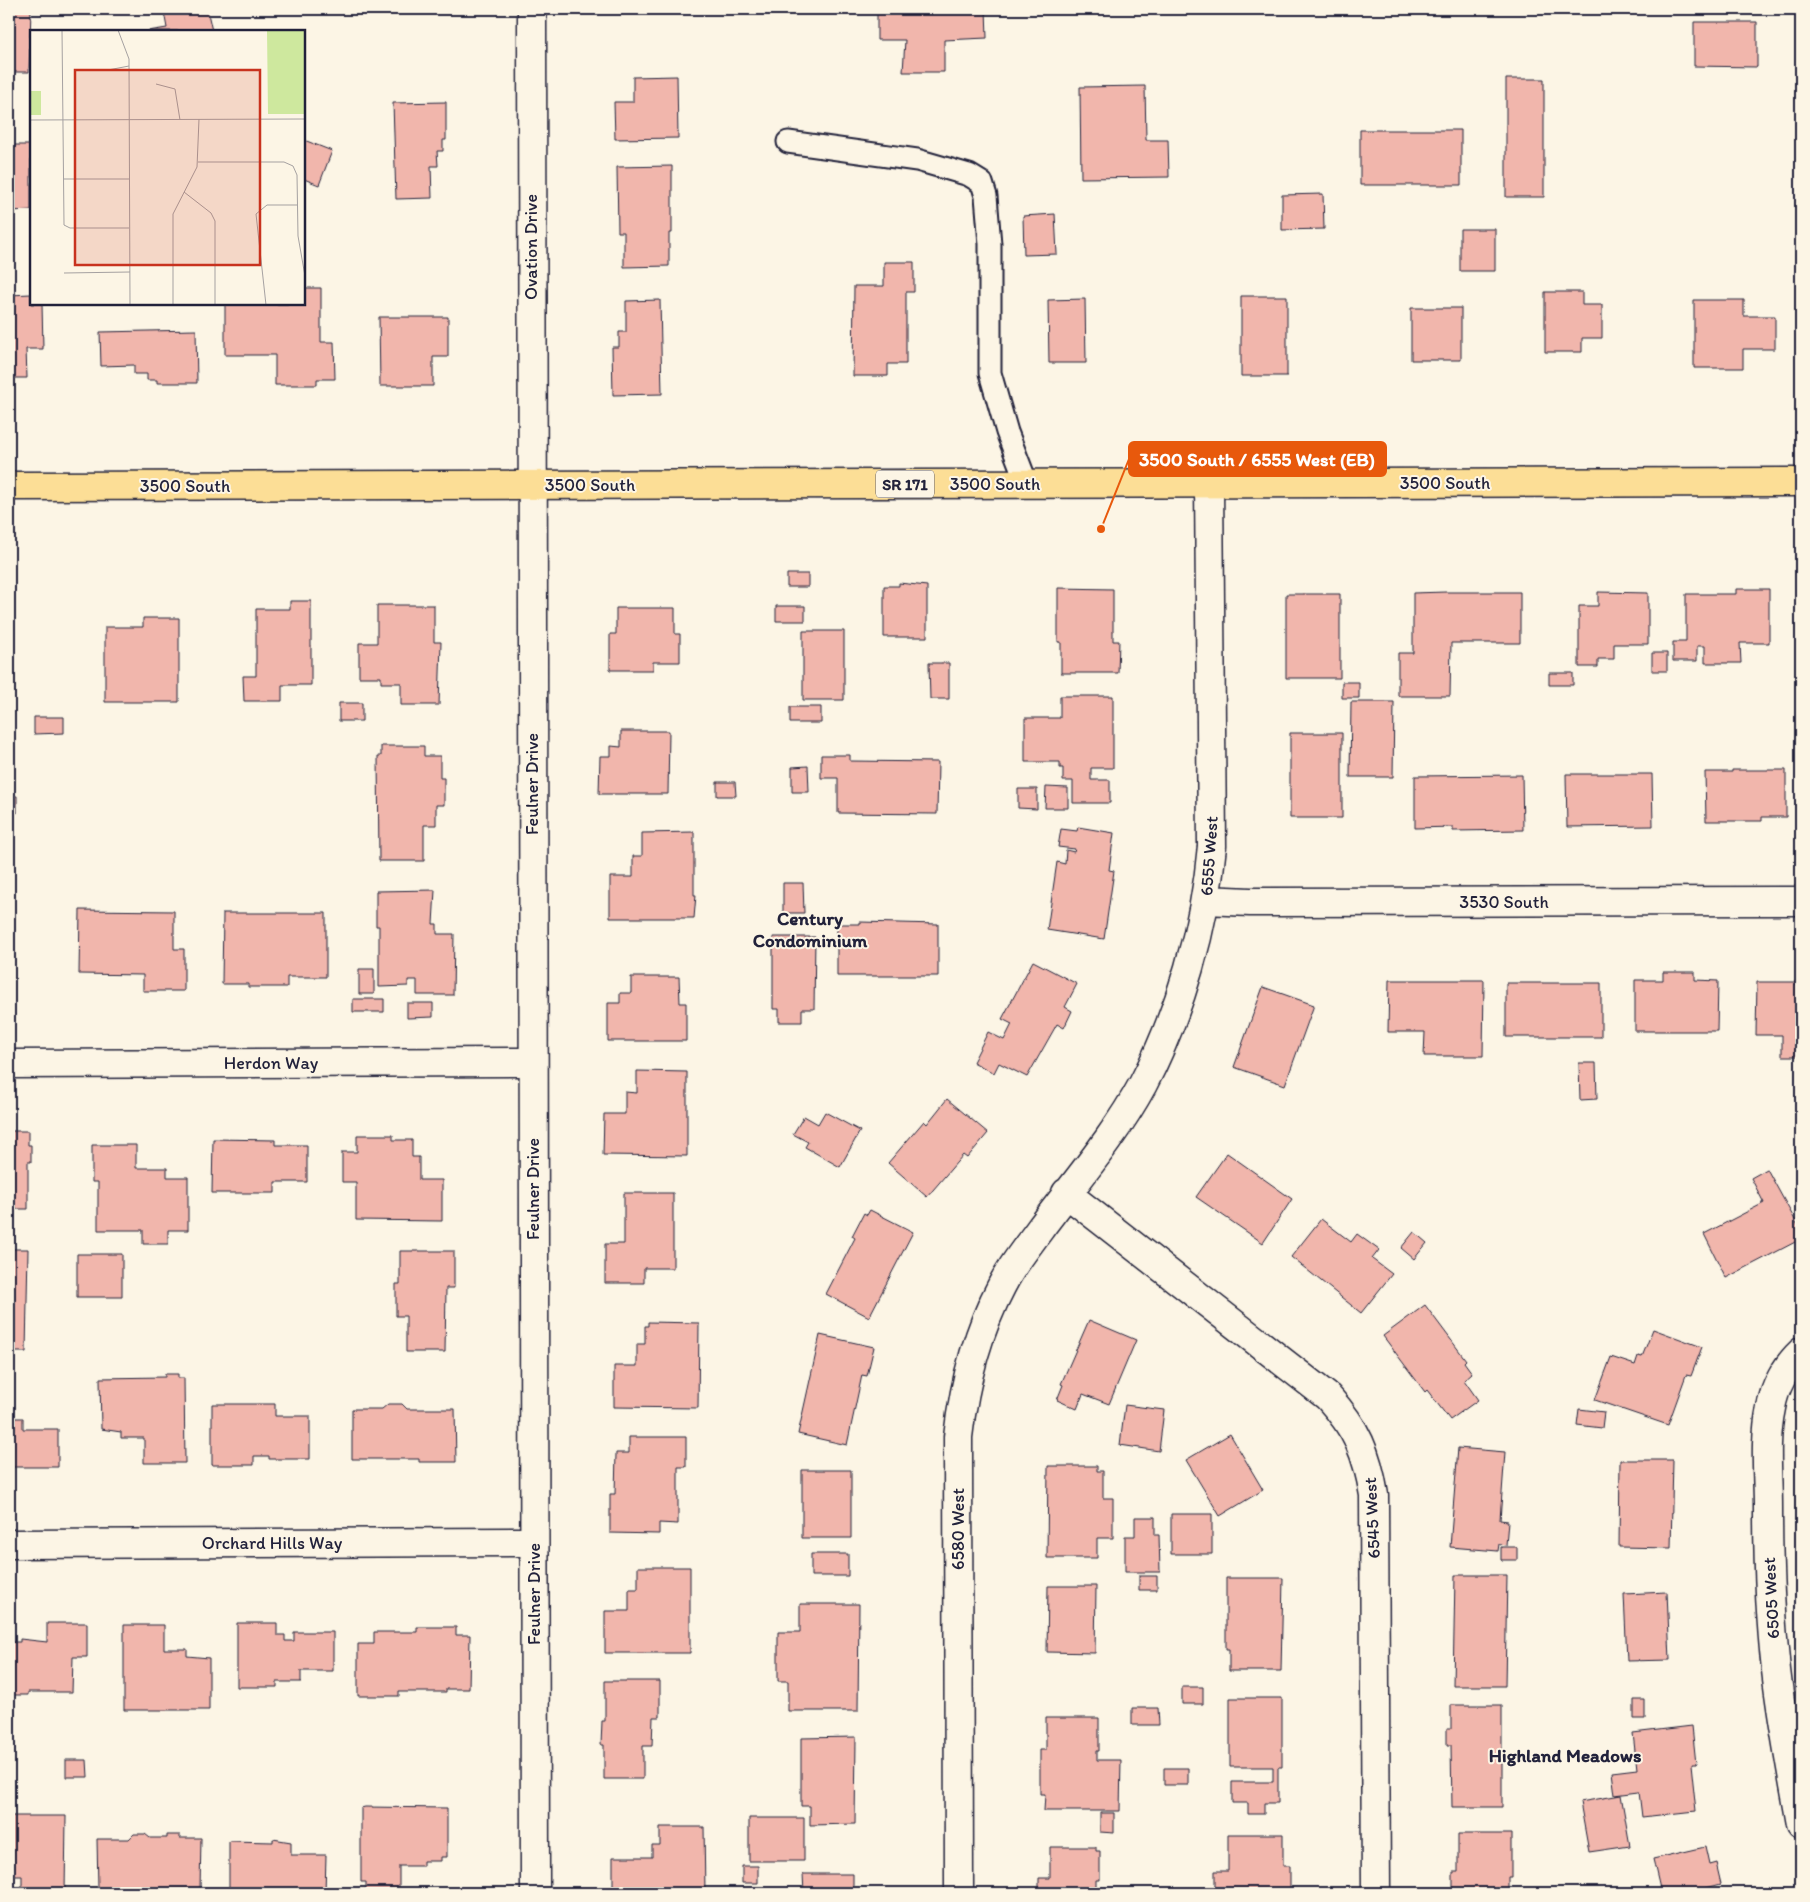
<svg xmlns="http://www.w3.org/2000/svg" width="1810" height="1902" font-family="Itim,sans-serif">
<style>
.building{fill:#f1b6ac;stroke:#22223b}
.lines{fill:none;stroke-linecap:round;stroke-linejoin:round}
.lane-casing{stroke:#22223b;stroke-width:25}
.street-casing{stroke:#22223b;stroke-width:31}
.primary-casing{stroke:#22223b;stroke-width:31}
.lane{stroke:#fcf5e5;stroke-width:21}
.street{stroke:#fcf5e5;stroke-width:28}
.primary{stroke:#fcde96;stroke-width:28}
.labels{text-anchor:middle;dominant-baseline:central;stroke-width:4;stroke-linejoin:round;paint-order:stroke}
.shield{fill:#fcf5e5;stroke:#63616e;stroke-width:1}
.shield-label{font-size:16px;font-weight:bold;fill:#22223b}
.street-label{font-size:18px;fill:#22223b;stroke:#fcf5e5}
.neighbourhood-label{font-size:19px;font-weight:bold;fill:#22223b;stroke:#fcf5e5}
.inset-road{fill:none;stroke:#a5a1a1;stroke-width:1}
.view{fill:#c8321e;fill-opacity:0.15;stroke:#c8321e;stroke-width:2.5}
.inset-edge{fill:none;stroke:#22223b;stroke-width:2.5}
.leader{fill:none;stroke:#e8590c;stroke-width:2}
.callout-dot{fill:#e8590c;stroke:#fcf5e5;stroke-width:2}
.callout{fill:#e8590c;stroke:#e8590c;stroke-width:2}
.callout-label{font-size:19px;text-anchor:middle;font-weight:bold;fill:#fff}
</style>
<rect width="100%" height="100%" fill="#fcf5e5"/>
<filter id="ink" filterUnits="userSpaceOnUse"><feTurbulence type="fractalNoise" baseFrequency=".02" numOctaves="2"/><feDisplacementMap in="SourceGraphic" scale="10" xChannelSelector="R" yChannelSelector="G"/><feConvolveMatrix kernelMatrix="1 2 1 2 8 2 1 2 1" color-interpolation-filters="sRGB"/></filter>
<g filter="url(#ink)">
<path class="building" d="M9,9H31L29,72H9Z
M179,9H207L212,31H148L167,28L164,12Z
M615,9H691V11L615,13Z
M845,9H986L987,38L944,40V72H903L905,40H877V10Z
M1694,22H1757V67L1694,66Z
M677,76L678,138L615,139L614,102H633V77Z
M1506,79H1544V197H1506Z
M1145,86L1146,140H1168L1169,177L1081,178L1080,87Z
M446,102V140H443V151H437L438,166H431L432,198L396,199L393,103Z
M1360,130H1461V185H1360Z
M304,140L332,151L319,185L304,179Z
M9,145H31V210L9,211Z
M672,166V233H669V266L624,267V232H618L617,167Z
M1323,194L1324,229L1282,230V195Z
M1055,214L1057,254L1024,255L1023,216Z
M1460,229H1495V271H1460Z
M884,262H914V292H906V364H888V376H853L854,286H884Z
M304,288H321V342H334L335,379H317V385H275V355H225V304H304Z
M1545,292H1582V305H1602V338H1582V352H1545Z
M31,294V304H42L43,349H26L27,378H9V295Z
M1241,296H1287V376H1241Z
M1085,299L1086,363H1049L1048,300Z
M660,300L662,394L613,395L612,347H619V332H626V301Z
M1694,300H1744V316H1775V349H1743V368H1694Z
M1411,308H1461V360H1411Z
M379,317H448V357H433V386H380Z
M196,330L197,383H157V380H147V374H134V365L101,366L100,332Z
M787,574H808V587H787Z
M899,583L927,586V637H884V586H899Z
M1058,588L1113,589V641H1119L1118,673H1061V642H1058Z
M1736,589H1769V643H1740L1741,663H1705V646H1697V661H1673V642H1686V594H1736Z
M1446,592H1520V643H1451L1450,696H1398V653H1413V593Z
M1598,592L1648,593V644H1614V659H1598V667H1579V606H1598Z
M9,594H13L12,659H9Z
M1286,594H1340V678H1286Z
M290,601H311V685H282V701H244L243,676H256V609H290Z
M377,605H434V642H441L439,705H401V683H381V677H359V643H377Z
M776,606H805V621H776Z
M616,608H675V634H680V662H653V670H610V634H616Z
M143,618H179V702H105V627H143Z
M803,631H844V700H803Z
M1652,653H1667V671H1652Z
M929,663H949V699H930Z
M1549,673H1573V685H1549Z
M1342,682H1359V698H1342Z
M1060,696H1113V768H1091V780H1110V803H1073V781H1063V768H1060V762H1025V718H1060Z
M1351,702H1394L1393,777H1350Z
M339,703H362V721H339Z
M790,707H821V723H790Z
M34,717H64V733L34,734Z
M621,731H669L668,794H599L600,756H611V746L621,747Z
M1290,733H1342V818H1290Z
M9,745H12V796H17V813H12L11,848H9Z
M381,746H424V756H440V778H444V805H436V825H424V861H379L378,756H381Z
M821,755H850V761L938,762L937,814L838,813V778H821Z
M808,766L809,792H792V767Z
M1732,770H1786V817H1762V821H1706L1705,772H1732Z
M1566,774H1652L1653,826L1567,827Z
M1522,775L1523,830L1453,831V827L1415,828V776Z
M717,782H735L736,796H717Z
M1046,787L1068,788V808H1045Z
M1018,789H1037V809L1018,808Z
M1078,827L1114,833L1109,870L1114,871L1104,939L1047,930L1057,862L1065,864L1066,850L1074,852L1075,849L1058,847L1061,829L1077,831Z
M694,832V895H696L694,918H610V877H633V856H642V833Z
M783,883H803L804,913H783Z
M435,890L433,924H437V934H454L453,995H417V980H408V986L379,987V926H376V891Z
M80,910L174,911V949H184V991H143V975L79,974Z
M223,913H326V977H287V987H248V984H222Z
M860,922L938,924V976H837V924H860Z
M773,937H815L814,1009H802V1022H779V1009H773Z
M9,952H11V989H9Z
M1033,961L1077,984L1065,1007L1072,1011L1064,1028L1057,1024L1027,1077L999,1063L994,1073L973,1062L988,1032L1004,1040L1012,1024L1002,1019Z
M359,969H374V994H359Z
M1663,972H1695V980L1718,981L1717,1031H1635V980H1663Z
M631,977H679L680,1003H686V1041H608V1003H620V993H631Z
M1389,980H1484L1483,1056H1424L1425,1032H1388Z
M1757,982H1796V985H1801V1056H1782V1035H1756Z
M1506,983H1601V1037H1506Z
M1263,987L1314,1005L1285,1085L1234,1067Z
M353,999H384V1012H353Z
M407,1003H433V1017L407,1018Z
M1579,1063H1596L1597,1099L1580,1100Z
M637,1071L687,1072V1156L603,1155L604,1114H625V1092L637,1093Z
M947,1099L988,1133L967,1158L963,1155L927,1197L888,1163L924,1121L927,1124Z
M825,1112L860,1131L840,1167L805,1147L808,1142L793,1134L804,1116L818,1124Z
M9,1131H28V1145H31V1162H28V1209H9Z
M357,1135H393V1140H412V1157H419V1180H442V1221L356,1220V1182H342V1152H357Z
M213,1139L275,1140V1145H307V1182H275V1193H212Z
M92,1145H136V1168H167V1177H188V1230H168V1244H143V1230H98V1182H92Z
M1227,1153L1292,1199L1263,1243L1196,1197Z
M1767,1169L1801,1231V1239L1726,1278L1704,1234L1764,1203L1751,1178Z
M624,1193H673V1268H644V1283H605V1244H624Z
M870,1210L913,1232L869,1317L826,1294L855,1238L852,1236L864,1213L867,1215Z
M1321,1219L1351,1242L1357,1234L1379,1250L1372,1259L1392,1274L1361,1313L1291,1257Z
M1414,1232L1427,1243L1414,1259L1401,1248Z
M9,1249H28L26,1352H9Z
M400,1251H454V1288H446L445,1352H406V1316H396V1284H400Z
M77,1254H122V1297H77Z
M1425,1305L1466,1360L1464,1362L1472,1373L1464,1380L1478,1400L1450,1420L1427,1390L1425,1392L1383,1336Z
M1089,1320L1136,1340L1109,1404L1083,1394L1077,1409L1057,1400L1063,1385L1061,1384Z
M648,1322L699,1323L698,1408L614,1407V1366H637V1344H645V1326H648Z
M1653,1329L1702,1347L1691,1376L1686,1375L1668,1425L1595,1400L1611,1357L1635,1365L1638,1356L1642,1357Z
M820,1335L874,1347L867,1376L862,1375L847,1445L798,1434Z
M165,1374H178V1378H184L185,1463H144V1438H121V1432L101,1429L100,1378L165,1377Z
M212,1404H275V1416H310V1459H269V1456H254V1465H212Z
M388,1404H402L407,1409H455L456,1462H419V1459H352V1409H382Z
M1125,1405L1164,1410L1159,1451L1120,1445Z
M1579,1409L1604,1412L1602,1428L1577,1425Z
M9,1418H23V1429H58V1467H9Z
M1230,1434L1263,1490L1220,1516L1186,1460Z
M629,1437H686V1467H678V1524L659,1523V1534L610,1533V1494H615L616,1453H629Z
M1458,1448L1505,1452L1500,1520L1508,1521L1506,1545L1499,1544L1498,1551L1450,1547Z
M1620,1460H1673L1671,1548L1619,1547Z
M1048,1466H1097V1471H1103V1498H1113V1538H1097V1558H1047Z
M802,1470H851V1538H802Z
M1171,1514H1212V1554H1171Z
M1135,1517H1155V1535H1159L1160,1572H1125V1536H1135Z
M1501,1547H1517V1560H1501Z
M811,1554H848V1576H811Z
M638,1567H690V1653H605V1611H629V1589H638Z
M1455,1575H1507L1505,1686H1453Z
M1139,1576H1157V1590H1139Z
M1226,1578H1283L1281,1671H1229V1649H1226Z
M1048,1586H1096L1095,1653L1047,1652Z
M1667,1592L1670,1660L1627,1661L1624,1594Z
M800,1604H859L858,1711H788V1681H778V1632H800Z
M47,1623H87V1657H73L72,1692H28V1695H11L9,1692V1642H20V1639L47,1642Z
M237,1623H277V1635H285V1641H294V1632H333V1671H301V1682H277V1687H237Z
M124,1625H164V1649H187V1656L209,1658V1710H124Z
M417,1627H456V1635H470L469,1689H446V1692H399V1696H358V1644H374V1632H417Z
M605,1681H660V1717H653L652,1746H643V1779H604V1745H601L602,1721H605Z
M1182,1687H1203V1704H1182Z
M1230,1698H1282V1767H1278V1803H1264V1814H1248V1803H1232V1782H1273V1767H1230Z
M1634,1700H1645V1719H1634Z
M1451,1705H1502V1807H1452L1451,1745H1447V1729H1451Z
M1132,1708H1158L1159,1725H1132Z
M1046,1718H1099V1751H1097V1760H1121L1120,1811H1044L1045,1794H1040V1750H1046Z
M1692,1726L1696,1764H1691L1696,1811L1642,1817L1639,1792L1615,1795L1612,1772L1637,1769L1633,1733Z
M856,1737L855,1824L810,1825V1806H801V1738Z
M66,1760H87L88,1777H66Z
M1164,1768H1188V1785H1164Z
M1621,1795L1630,1846L1589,1852L1580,1802Z
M365,1807L447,1808V1857H441V1861H423V1866H399V1891H366V1882H361V1808Z
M1100,1813H1114V1833L1100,1832Z
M9,1816H66L65,1893H22V1876H9Z
M749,1818H804V1861H749Z
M660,1827H704L705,1893H613V1857H652V1845H660Z
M134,1834H145L150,1838H167V1835H180V1838H201L200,1889L132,1890V1887L98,1888L97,1839H129Z
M1228,1834H1283V1866H1290V1893H1215V1871H1228Z
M1458,1834H1511V1877H1508V1893H1453V1872H1458Z
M273,1839L291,1842V1855H326L325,1893H285V1889H268V1893H229V1841L273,1842Z
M1050,1847H1096V1851H1100V1880H1096V1893H1039V1878H1050Z
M1705,1847L1709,1865L1716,1863L1721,1884L1706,1888L1707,1893H1661L1653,1859Z
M742,1866H758V1883H742Z
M803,1874H853V1893H804Z"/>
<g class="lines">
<g class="lane-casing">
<path id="lane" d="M788,142L917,160L969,175L982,183L986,196L990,244V373L1007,432L1027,484"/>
</g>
<g class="street-casing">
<path id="street" d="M532,9L535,1893
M1206,900L1250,902L1801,901
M9,1064L533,1062
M1066,1193L1328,1397C1357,1429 1367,1453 1374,1495L1376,1893
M1801,1352C1786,1366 1774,1388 1771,1408C1764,1440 1768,1475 1768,1507C1768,1562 1770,1616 1776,1670C1782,1722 1792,1773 1801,1824
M9,1544L534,1542
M959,1893L958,1437C964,1384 977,1332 1002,1285C1012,1265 1027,1247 1040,1229C1075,1182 1115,1136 1143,1084C1180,1013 1205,926 1212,846L1209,483"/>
</g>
<g class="primary-casing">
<path id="primary" d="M9,486L1801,482"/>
</g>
<use href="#lane" class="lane"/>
<use href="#street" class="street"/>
<use href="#primary" class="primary"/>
</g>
</g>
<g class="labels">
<rect class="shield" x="876" y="470.5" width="58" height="27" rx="4"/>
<g class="shield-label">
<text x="905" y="484">SR 171</text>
</g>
<g class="street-label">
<text transform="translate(531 247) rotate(-90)">Ovation Drive</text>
<text x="1445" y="483">3500 South</text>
<text x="995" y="484">3500 South</text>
<text x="590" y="485">3500 South</text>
<text x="185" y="486">3500 South</text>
<text transform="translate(532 784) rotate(-90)">Feulner Drive</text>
<text transform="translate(1209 856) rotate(-86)">6555 West</text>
<text x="1504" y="902">3530 South</text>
<text x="271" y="1063">Herdon Way</text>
<text transform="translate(533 1189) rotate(-90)">Feulner Drive</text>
<text transform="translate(1372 1518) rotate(-93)">6545 West</text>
<text transform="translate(958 1529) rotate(-90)">6580 West</text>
<text x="272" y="1543">Orchard Hills Way</text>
<text transform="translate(534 1594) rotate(-90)">Feulner Drive</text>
<text transform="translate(1771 1598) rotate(-93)">6505 West</text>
</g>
<g class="neighbourhood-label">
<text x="810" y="918">Century<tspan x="810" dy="22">Condominium</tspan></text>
<text x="1565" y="1755">Highland Meadows</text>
</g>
</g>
<g transform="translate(30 30)">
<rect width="275" height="275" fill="#fcf5e5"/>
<path d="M237,0H275V84H238ZM0,61H11V85H0Z" fill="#cee89e"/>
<path class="inset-road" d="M32,0L34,195L40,198H99M88,0L99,29L100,275M78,40L99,36M126,54L145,59L150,90M0,90L275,89M168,132H254L263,136L267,145L268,206L275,246M33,149H99M154,162L181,183L185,191V275M34,243L100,242M143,275V184L167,137L169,89M236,275L226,184L237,175H267"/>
<path class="view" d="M45,40H230V235H45Z"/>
<rect width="275" height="275" class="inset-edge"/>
</g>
<path class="leader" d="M1101 529L1129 459"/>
<circle class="callout-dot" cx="1101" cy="529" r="5"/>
<rect class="callout" x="1129" y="442" width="257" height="34" rx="5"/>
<g class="callout-label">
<text x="1257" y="466">3500 South / 6555 West (EB)</text>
</g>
<rect width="1810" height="1902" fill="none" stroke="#fcf5e5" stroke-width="30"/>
<rect x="15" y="15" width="1780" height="1872" fill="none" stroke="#22223b" stroke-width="2" filter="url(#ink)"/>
</svg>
